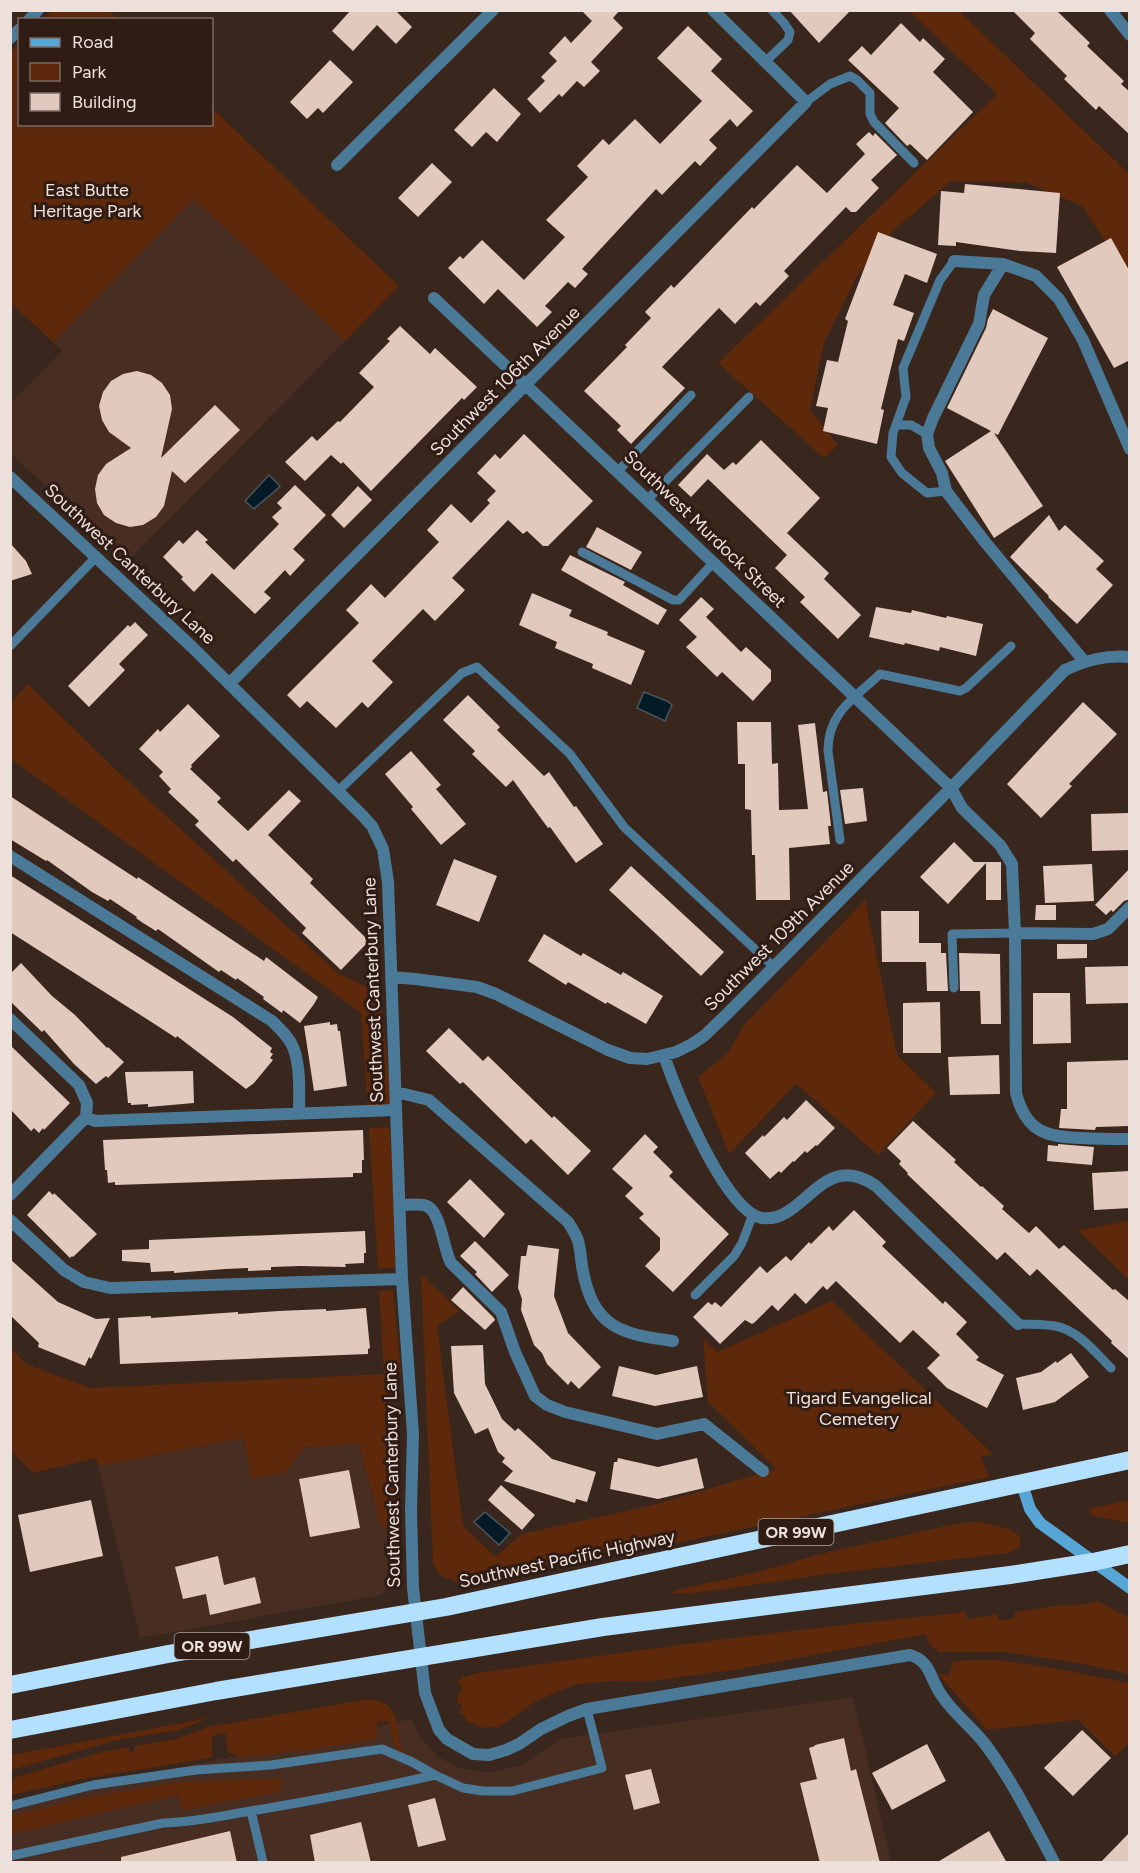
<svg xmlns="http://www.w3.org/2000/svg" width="1140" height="1873" font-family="Figtree,sans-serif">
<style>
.built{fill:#472d22}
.green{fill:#5e280a}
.water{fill:#051a27;stroke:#4b555d;stroke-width:1.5}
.building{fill:#e2c9bd}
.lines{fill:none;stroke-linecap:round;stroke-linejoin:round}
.lane{stroke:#4a7a97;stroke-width:9}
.street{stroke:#4a7a97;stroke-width:12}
.secondary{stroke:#57a6d5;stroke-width:12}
.highway{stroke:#b3e0fd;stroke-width:18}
.labels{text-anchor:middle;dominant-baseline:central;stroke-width:6;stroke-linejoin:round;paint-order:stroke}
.shield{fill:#2f1c14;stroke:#b4a59f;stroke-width:1.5}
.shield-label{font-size:16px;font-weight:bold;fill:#ede0db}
.park-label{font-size:18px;fill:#f3e0d7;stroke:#2f1c14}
.street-label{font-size:18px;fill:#ede0db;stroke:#2f1c14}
</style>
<rect width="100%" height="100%" fill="#39261d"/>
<path class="built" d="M194,199L345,341L127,562L11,454L10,404L62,351L53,342Z
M245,1438L252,1478L285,1473L304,1448L359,1443L381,1527L396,1529L392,1580L382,1595L140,1638L98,1466Z
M853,1697L891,1862H11V1801L266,1750L411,1719L420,1737L437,1756L459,1768L488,1773L522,1765L560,1739Z"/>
<path class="green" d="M53,10L108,11L118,19H44Z
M909,11H959L1129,174V278L1082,206L1025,182L951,181L894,230L857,276L824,343L810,410L838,445L824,458L718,363L997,94Z
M19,44L20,124H212V108L399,286L345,341L194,199L53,342L11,303L10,53Z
M28,684L115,769L339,974L380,993L392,1105L368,1106L361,1013L11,759L10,704Z
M865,900L897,1055L936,1093L878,1155L796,1084L729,1154L698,1077L728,1053L743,1026Z
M390,1127L397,1267L378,1269L369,1128Z
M1129,1221H1130L1129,1280L1078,1230Z
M421,1274L459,1311L437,1326L463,1526L496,1557L521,1534L649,1506L776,1469L708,1402L703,1338L717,1352L832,1301L993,1454L981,1457L989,1477L657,1547L516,1570L457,1582L440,1575L433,1564Z
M393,1290L401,1373L390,1374L396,1529L381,1527L359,1443L304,1448L285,1473L251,1478L244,1438L98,1466L96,1458L33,1473L11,1451V1348L26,1364L91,1388L384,1374L379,1291Z
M1129,1500V1523L1091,1515L1089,1509Z
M977,1521L1010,1529L1020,1536V1547L1008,1553L828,1574L695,1593L669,1594L681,1589L754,1573L820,1554L946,1526Z
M1097,1601L1129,1618V1674L1084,1664L1005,1652H939L929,1644L926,1634L734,1670L650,1681H612L580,1684L566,1688L535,1702L499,1727L483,1728L466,1721L463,1713L460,1714L458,1711L462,1709L461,1704L457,1705L458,1695L463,1688L457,1682L463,1677L478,1673C641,1649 803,1628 966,1612L968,1619L997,1614L999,1620L1015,1618V1612L1061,1605H1079Z
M974,1660H999L1055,1668L1129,1683V1743L1115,1756L1078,1720L987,1730L938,1674L949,1675L953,1661Z
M368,1699C403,1701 395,1731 404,1756L400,1755L396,1748L388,1721L377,1722V1738L361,1742L308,1750L244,1757L228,1753L225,1733L212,1736V1757L205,1759L82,1779L11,1795V1783L13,1782V1778L98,1753L129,1747V1752L134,1751V1746L176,1739L208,1727Z
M209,1718L179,1730L117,1740L11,1770V1755Z
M282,1778L280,1792L182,1810L178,1795L11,1834V1816L81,1798L177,1782Z"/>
<path class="water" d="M269,475L280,486C272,495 263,500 254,509L245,501Z
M644,692L667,701L672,705L665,721L637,708Z
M485,1512L510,1533L499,1545L474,1522Z"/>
<path class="building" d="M351,10H395L412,27L396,44L377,25L353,51L332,31Z
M581,10H620L613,18L623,28L591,62L600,71L584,87L577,81L562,97L559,94L540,113L527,99L545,81L541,77L557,61L549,53L565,36L571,43L592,21Z
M789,10H851L819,43Z
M1012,10H1056L1090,43L1087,46L1124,81L1121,84L1130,92V135L1099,106L1096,110L1064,79L1067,76L1030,39L1035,33Z
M901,23L920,42L923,38L945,59L933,72L973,112L927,160L910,144L907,146L885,123L899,108L848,60L862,46L871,55Z
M688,26L722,59L711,71L753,111L737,127L730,119L709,140L717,148L700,166L695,161L662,195L656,189L582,269L588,274L575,288L568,282L545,306L552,312L537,327L498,289L484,304L448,268L460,256L463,259L482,240L524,280L565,237L546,220L588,177L577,166L603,139L609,145L635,119L660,144L702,101L657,58Z
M330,60L353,82L323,113L318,108L307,119L290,102Z
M494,88L521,114L497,142L486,132L472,147L454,130Z
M869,132L873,136L875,133L897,155L871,180L879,188L856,212H851L846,207L784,271L789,276L760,306L756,302L735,324L719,308L662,367L685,388L631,444L617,430L621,426L584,391L627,347L625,345L651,318L645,312L671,285L674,288L752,207L754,209L797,165L827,193L865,154L856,144Z
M432,163L452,182L418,217L398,198Z
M965,184L1060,193L1056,253L1020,251L956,242V246L938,245L941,191L964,193Z
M878,232L937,254L927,283L905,274L893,305L914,313L904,341L898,339L881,409L884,410L877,444L823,431L828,408L816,406L827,360L838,362L848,321L845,319Z
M1111,238L1130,272V360L1114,368L1057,267Z
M993,309L1048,338L998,435L994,433L1043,506L994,538L945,461L991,431L947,408L986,328L988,319Z
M400,326L430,354L435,348L477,387L464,400L462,398L371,491L343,462L341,464L331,455L305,481L285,462L312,436L317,441L338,421L340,422L374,387L359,373L390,341L387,339Z
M137,371L151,375L162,383L170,395L172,409L161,458L215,405L240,430L185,483L172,471L164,506L156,517L143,525L130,527L116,523L104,515L97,503L95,489L98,475L106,464L131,448L109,432L102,420L99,406L103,392L111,381L123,374Z
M524,434L593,501L548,546H543L527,531L523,534L508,520L452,578L465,590L435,621L423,609L372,661L393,682L368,708L362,702L336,728L307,701L300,708L287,695L359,623L346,610L371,584L385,598L439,542L427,530L451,504L471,523L490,503L487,500L496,491L477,473L495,454L500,459Z
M761,440L820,498L787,533L829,573L824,579L861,615L838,639L800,602L805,597L775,568L787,555L708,479L691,497L678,485L707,454L724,470L733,462L736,465Z
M295,485L326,515L293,549L305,560L290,576L285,570L264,592L271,598L255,614L212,573L194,592L181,579L183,577L163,557L179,540L183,544L197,530L208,540L205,542L234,570L279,524L272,517L282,508L277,503Z
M358,486L372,500L344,528L331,515Z
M1049,515L1059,531L1065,525L1104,561L1096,569L1113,585L1077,624L1048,597L1049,596L1010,557Z
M597,527L642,552L631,570L586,547Z
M10,543L26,561L32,574L10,581Z
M570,555L625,582L623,585L667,610L658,625L561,570Z
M532,593L572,610L569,616L608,632L607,635L645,651L631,685L592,668L593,664L555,648L557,642L519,625Z
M701,597L714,609L706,617L741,652L746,647L771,670V681L753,701L722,672L717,677L686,647L697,637L679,620Z
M876,607L911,613L912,610L946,618L947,616L983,624L976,656L940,647L939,651L905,643L904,645L869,637Z
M135,622L148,635L119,664L125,670L89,707L68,686L128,625L130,627Z
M468,695L500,727L497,730L544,776L549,772L574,807L576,806L603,844L576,863L550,827L548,828L513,780L506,787L472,754L475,751L443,720Z
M1083,702L1117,734L1069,784L1072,786L1041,818L1007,784Z
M188,704L220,736L191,765L192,767L190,769L221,798L217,802L248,831L289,790L301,801L268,835L313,879L310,883L369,941L341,970L302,933L306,928L236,859L233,862L195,825L199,821L168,792L171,789L159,776L163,772L139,749L158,729L160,732Z
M737,722H771L772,764L778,763L779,810L808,809L798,725L815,723L823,792L827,791L831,826H828L830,844L789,848L790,900H756L755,855H752L751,810L745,809V764H738Z
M411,751L441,785L436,789L466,824L441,845L411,809L413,807L385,774Z
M863,788L867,821L845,824L840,790Z
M10,796L137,879L138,877L264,961L266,957L318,997L314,1004L300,1023L283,1010L282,1013L263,999L264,997L237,978L236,980L221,970L219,972L158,929L156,931L143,923L136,918L137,917L110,899L108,901L92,892L47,860L46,861L10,839Z
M1130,813V850L1092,851L1091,814Z
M954,842L974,862H1001V900H986V863L948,904L920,877Z
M454,859L497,876L479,922L436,905Z
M1092,864L1094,901L1045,903L1043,866Z
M631,866L724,952L701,976L609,890Z
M1130,868V899L1124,901L1113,912L1111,910L1106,915L1095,905Z
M10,875L233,1017L272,1048L270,1052L273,1054L270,1058L273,1060L254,1083L246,1089L177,1036L176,1038L153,1023L10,932Z
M1036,905H1056V920H1035Z
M881,911H919V943H941V953H946L948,991H927L926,962H882Z
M544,934L581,956L583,953L621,975L623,972L663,996L646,1024L607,1002L606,1004L568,982L566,985L528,961Z
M1057,944H1087V958L1057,959Z
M959,953L1000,954L1001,1024H981L980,991H960Z
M21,963L52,996L75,1015L107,1048L108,1047L124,1062L108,1078L106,1076L96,1084L74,1064L44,1030L42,1032L13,1004L10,1000V974Z
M1130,966V1003L1086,1004L1085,967Z
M1033,993H1070L1071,1043L1033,1044Z
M940,1002L941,1053H903V1003Z
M330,1022V1025L337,1024L338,1031H340L347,1086L314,1091L304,1026Z
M449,1028L483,1061L488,1056L552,1118L554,1116L591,1151L568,1175L531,1139L526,1144L463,1082L460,1084L426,1051Z
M10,1045L70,1103L44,1130L43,1128L39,1133L34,1128L31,1131L10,1109Z
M999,1055L1000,1094L950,1095L948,1057Z
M1130,1060V1126L1096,1127L1095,1130L1059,1128L1061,1109H1067V1062Z
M193,1071L194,1103L148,1107V1104L131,1105V1103H128L125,1072Z
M806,1100L835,1128L817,1146L816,1145L807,1153L805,1151L794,1162L793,1161L781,1173L779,1171L770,1179L745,1153L763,1135L764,1137L784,1117L787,1120Z
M913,1121L956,1160L954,1162L981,1187L982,1186L1004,1206L1002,1209L1029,1233L1036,1226L1059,1249L1064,1245L1113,1290L1115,1289L1130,1302V1360L1111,1343L1112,1341L1037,1269L1030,1276L1005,1252L997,1260L907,1174L908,1173L899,1164L901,1161L887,1148Z
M363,1130L364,1160H362V1173H353V1177L115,1185V1182L108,1183L107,1170H105L103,1140Z
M645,1134L658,1147L653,1152L673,1172L669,1176L729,1234L673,1292L645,1266L660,1250V1238L639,1218L644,1214L625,1196L633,1188L612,1169Z
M1058,1144L1094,1147L1092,1165L1047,1161L1048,1145L1058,1146Z
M1130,1171V1208L1094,1210L1092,1173Z
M470,1179L505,1214L484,1238L447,1202Z
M49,1191L53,1195L54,1193L97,1234L73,1257L72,1256L70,1258L27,1215Z
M854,1210L886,1242L882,1246L943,1304L945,1301L967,1322L956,1334L979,1357L976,1360L1004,1375L987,1408L947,1388L927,1368L940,1355L913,1330L900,1343L836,1281L827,1290L823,1286L806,1304L795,1293L778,1311L772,1305L755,1322L752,1324L745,1320L720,1344L693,1317L708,1302L712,1305L715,1302L721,1307L760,1266L767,1273L786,1256L791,1261L809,1242L811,1244L829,1226L833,1231Z
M365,1231L366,1253H364V1263L345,1264L346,1267L300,1266L271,1267V1270L248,1271V1268L225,1269L174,1273V1271L151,1272L150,1263L122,1261V1250L149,1249V1240Z
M475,1241L509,1275L492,1292L475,1274L477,1272L460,1256Z
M528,1245L559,1249L554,1296L568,1333L601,1367L579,1389L571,1381L568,1385L547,1364L542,1353L534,1345L521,1310L522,1299L518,1288L521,1256H526Z
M10,1259L58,1302L96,1319L110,1318L91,1359L89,1357L85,1366L38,1347L39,1343L10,1315Z
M463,1287L494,1318L495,1320L485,1330L451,1300Z
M366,1308L370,1348L368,1349V1354L120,1364L118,1318L151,1316V1318L238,1312V1314L279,1311L326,1309V1311Z
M483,1345L485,1384L502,1419L515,1431L518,1428L552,1459L596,1472L587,1502L576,1499L575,1503L504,1481L513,1471L502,1462L505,1458L498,1452L488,1428L475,1434L454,1393L451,1346Z
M1071,1353L1089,1377L1055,1402L1023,1410L1016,1378L1041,1372L1056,1361L1057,1363Z
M619,1366L656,1375L697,1366L703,1397L655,1406L612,1396Z
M618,1458L658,1467L697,1458L704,1488L658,1499L610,1489L614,1462H617Z
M349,1470L360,1528L310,1537L299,1479Z
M501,1485L535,1515L522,1530L488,1500Z
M91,1500L103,1556L30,1572L18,1515Z
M218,1556L224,1585L255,1577L261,1603L210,1615L206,1594L183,1599L175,1567Z
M1082,1730L1111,1758L1073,1796L1044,1768Z
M844,1738L851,1771L856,1769L880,1863H820L800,1783L817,1779L809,1748L815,1746V1745Z
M927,1744L946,1781L892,1810L872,1773Z
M651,1769L660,1803L634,1810L625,1775Z
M435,1798L446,1840L418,1847L408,1805Z
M361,1822L371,1863H315L310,1835Z
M230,1831L237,1863H121V1857Z
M989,1831L1007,1863H936Z
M1130,1832V1863H1100Z"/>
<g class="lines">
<path class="lane" d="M765,62L788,40L790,32L784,23L772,10
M806,102L830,84L850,76L857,80L870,93V114L874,122L914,163
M896,425H911L927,434
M618,471L691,395
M946,491L927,493L902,473L891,457L893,433L906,397L903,368L940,280L954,261
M648,499L749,397
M582,552L673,600H679L714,562
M10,646L96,557
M338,791L462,673L477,667L570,754L624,827L774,967
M840,840L828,751C828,712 854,699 880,674L960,691L966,688L1011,646
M954,988L952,934L1015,933
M695,1295L734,1256L742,1243L753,1214
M1018,1324C1030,1324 1043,1324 1055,1326C1078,1330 1095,1352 1111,1368
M10,1806L93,1785L196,1770L271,1765L382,1749L412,1762L435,1775L463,1788L483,1791H512L602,1768L587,1709
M251,1811L263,1862
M10,1856L163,1823C197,1822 230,1814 263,1809C321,1799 378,1788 435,1775"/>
<path class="street" d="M1110,10L1130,35
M29,20L38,10
M10,38L20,29
M337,165L493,10
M954,261L1003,264L1036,276L1059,299L1083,340L1130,449
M1003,264L984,295L979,324L933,418L927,434L929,448L942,473L946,491L985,542L1084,661
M434,298L951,788L962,808L1000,845L1012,864L1015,933L1016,1093C1026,1132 1046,1137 1082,1138C1098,1139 1114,1139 1130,1139
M10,477L192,647L362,815L372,826L383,849L388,882L402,1279L413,1434L411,1510L413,1588L425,1693L439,1730L447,1739L473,1754L489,1755L506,1750L519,1744L541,1729L568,1716L587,1709L910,1655C931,1661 930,1680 942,1696C954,1714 972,1727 985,1744C1012,1780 1033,1823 1054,1862
M229,684L806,102L713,10
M10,856L272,1021C280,1029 289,1037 293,1047C301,1067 299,1093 299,1114
M1015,933L1093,934L1108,929L1130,907
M391,977L415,979L477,987L496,994L608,1050L630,1058L647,1059L676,1052L692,1044L704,1036L725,1016L951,788L1065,670C1087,660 1105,655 1130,657
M10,1019L79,1085L87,1103L86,1117L10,1195
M664,1056C676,1090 725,1212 762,1218C804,1224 822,1148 876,1186L1018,1324
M396,1092L429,1100L568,1222C581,1242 579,1244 582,1266C592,1326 618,1334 673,1341
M86,1117L95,1121L396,1110
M400,1205C408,1205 416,1204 424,1205C441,1208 443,1249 451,1263L501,1312L515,1352L535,1396L547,1405L565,1412L657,1434L704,1424L763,1471
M10,1220L64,1270L84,1282L110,1288L402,1279"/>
<path class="secondary" d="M1022,1484L1030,1509L1040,1523L1130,1588"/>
<path class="highway" d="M10,1685L168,1654L446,1607L1130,1460
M10,1730L216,1691L603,1627L1010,1575L1093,1562L1130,1554"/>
</g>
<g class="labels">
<g class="shield">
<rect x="758.5" y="1519" width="75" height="26" rx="4.5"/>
<rect x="174.5" y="1633" width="75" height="26" rx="4.5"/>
</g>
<g class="shield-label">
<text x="796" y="1532">OR 99W</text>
<text x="212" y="1646">OR 99W</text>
</g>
<g class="park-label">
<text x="87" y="190">East Butte<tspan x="87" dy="21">Heritage Park</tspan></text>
<text x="859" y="1398">Tigard Evangelical<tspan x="859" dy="21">Cemetery</tspan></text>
</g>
<g class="street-label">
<text transform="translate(505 381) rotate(-45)">Southwest 106th Avenue</text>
<text transform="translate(705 529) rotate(44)">Southwest Murdock Street</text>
<text transform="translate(130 564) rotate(43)">Southwest Canterbury Lane</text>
<text transform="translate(779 936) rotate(-45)">Southwest 109th Avenue</text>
<text transform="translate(373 990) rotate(-92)">Southwest Canterbury Lane</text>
<text transform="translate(392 1475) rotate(-91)">Southwest Canterbury Lane</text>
<text transform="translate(567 1559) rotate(-12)">Southwest Pacific Highway</text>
</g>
</g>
<rect width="1140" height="1873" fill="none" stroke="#ede0db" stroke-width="24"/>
<rect x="18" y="18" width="195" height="108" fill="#2f1c14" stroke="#7b6a64" stroke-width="1.5"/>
<rect x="30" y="38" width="30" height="9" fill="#57a6d5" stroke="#7b6a64" stroke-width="1.5"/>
<text x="72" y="48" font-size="18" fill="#ede0db">Road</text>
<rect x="30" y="63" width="30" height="18" fill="#5e280a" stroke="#7b6a64" stroke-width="1.5"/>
<text x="72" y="78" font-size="18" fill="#ede0db">Park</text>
<rect x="30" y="93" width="30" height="18" fill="#e2c9bd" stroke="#7b6a64" stroke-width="1.5"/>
<text x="72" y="108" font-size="18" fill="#ede0db">Building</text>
</svg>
